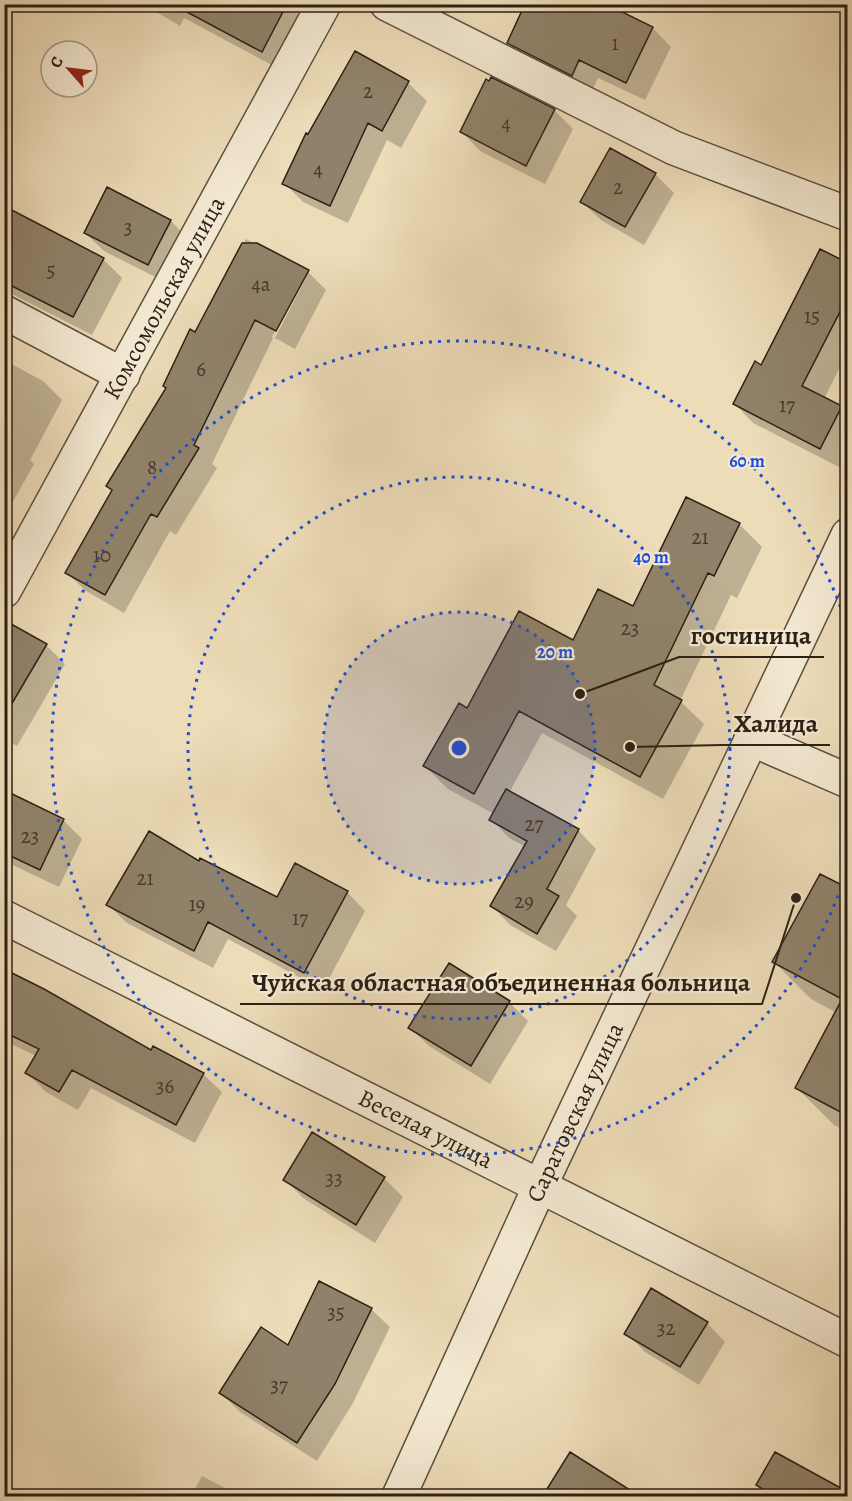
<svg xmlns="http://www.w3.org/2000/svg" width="852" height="1501" font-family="Alegreya,serif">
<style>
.shadow{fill:#0003}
.building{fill:#90826a;stroke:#2c2015;stroke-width:1.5}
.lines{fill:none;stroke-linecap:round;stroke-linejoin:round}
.minor-casing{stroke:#5c4f3e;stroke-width:36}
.minor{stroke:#f3e8d1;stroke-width:33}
.ring{fill:none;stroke:#1d4ed8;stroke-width:3;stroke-dasharray:3 6}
.labels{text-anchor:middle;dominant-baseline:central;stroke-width:4.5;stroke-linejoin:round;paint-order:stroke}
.number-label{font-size:21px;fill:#45382a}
.street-label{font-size:24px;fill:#2c2015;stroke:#f3e8d1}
.centre{fill:#1d4ed8;stroke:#f3e8d1;stroke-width:3}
.ring-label{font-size:18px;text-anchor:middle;font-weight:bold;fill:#1d4ed8;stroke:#f3e8d1;stroke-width:4.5;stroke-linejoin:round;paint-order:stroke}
.leader{fill:none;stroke:#2c2015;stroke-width:2}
.callout-dot{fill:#2c2015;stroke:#f3e8d1;stroke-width:2}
.callout-label{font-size:26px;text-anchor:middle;font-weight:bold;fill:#2c2015;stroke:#f3e8d1;stroke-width:4.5;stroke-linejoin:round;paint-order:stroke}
</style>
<rect width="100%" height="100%" fill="#eddcb8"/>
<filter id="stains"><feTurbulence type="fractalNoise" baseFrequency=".00333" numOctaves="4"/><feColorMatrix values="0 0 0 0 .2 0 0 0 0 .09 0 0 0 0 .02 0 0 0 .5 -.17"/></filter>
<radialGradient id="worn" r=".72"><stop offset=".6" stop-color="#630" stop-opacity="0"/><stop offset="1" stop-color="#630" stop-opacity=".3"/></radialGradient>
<path class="shadow" d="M143,4H288L306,22L281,70L184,18L180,26Z
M603,5L653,28L671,47L645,100L598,78L591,93L527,61L508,43Z
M356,54L408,83L427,101L401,148L387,140L348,223L303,202L284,183Z
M490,83L554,110L573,129L545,184L480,151L462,132Z
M655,174L674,193L644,245L601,220L582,202Z
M108,189L171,221L189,240L167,283L104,251L85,233Z
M4,208L103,259L122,278L92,335L4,290Z
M246,239L308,272L326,290L295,349L275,338L307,276H304L272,337L273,338L212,464L217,468L176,535L170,531L124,613L86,591L67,573L113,491Z
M848,265V351L824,399L841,408L848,414V450L839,467L753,423L735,404L762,367Z
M4,360L43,381L62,400L30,460L34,464L10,507L4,504Z
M739,524L762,547L737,598L731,595L680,701L704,724L663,799L542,733L509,793L578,830L596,849L566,905L577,916L556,951L510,925L492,906L526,847L509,838L491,819L494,814L448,789L425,766L468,710L574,642L634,608Z
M4,639L46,645L65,664L17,746L4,738Z
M4,792L63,820L82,839L59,887L4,861Z
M199,863L278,899L347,892L365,911L323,990L228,939L213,968L127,923L108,905Z
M848,890V1132L834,1125L797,1088L837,1013L811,999L774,962Z
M4,971L152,1052L203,1074L222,1092L195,1143L91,1088L78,1110L46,1092L27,1073L37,1056L4,1041Z
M509,1002L528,1021L490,1084L429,1046L410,1028Z
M384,1178L403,1197L375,1243L303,1198L285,1179Z
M371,1309L390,1327L353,1403L317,1461L240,1412L221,1393L288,1347Z
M707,1323L725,1342L699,1385L645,1352L626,1333Z
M202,1476L240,1496H191Z
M758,1485L848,1496H769Z"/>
<path class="building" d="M172,4H287L262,52Z
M525,4H606L653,27L626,83L579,60L572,76L507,43Z
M355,51L409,81L382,131L368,123L330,206L282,184L306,133L308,134Z
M491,77L555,109L526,166L460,132L486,79L489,81Z
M610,148L656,173L625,227L580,202Z
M107,187L171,220L148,265L84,233Z
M4,206L104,258L73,317L4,282Z
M242,243H257L309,270L276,331L255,320L194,445L199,448L157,517L151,514L105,595L65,573L112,490L106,486L166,388L163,386L190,329L195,332Z
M820,249L848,263V296L802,386L842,406L820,449L733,404L755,361L761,365Z
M686,497L740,523L714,576L708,573L654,685L682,700L640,777L519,711L474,794L423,766L459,703L467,708L519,611L573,640L598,589L633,606Z
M4,620L47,644L4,717Z
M506,789L579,829L547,889L559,896L537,934L490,906L527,841L489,820Z
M4,790L64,819L40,870L4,853Z
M149,831L199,861L200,858L277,897L295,863L348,891L304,973L208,922L194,951L106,905Z
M820,874L848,888V1116L795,1088L842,999L772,962Z
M449,963L510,1001L471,1066L408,1028Z
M4,969L44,989L151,1050L153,1046L204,1073L176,1125L72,1070L59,1092L25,1073L39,1049L4,1032Z
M312,1132L385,1177L356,1225L283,1180Z
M319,1281L372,1308L335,1384L297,1443L219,1393L261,1327L288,1345Z
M651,1288L708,1322L680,1367L624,1334Z
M570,1452L641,1497H542Z
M775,1452L848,1492V1497H776L756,1485Z"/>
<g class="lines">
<g class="minor-casing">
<g id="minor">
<path d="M387,4L674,148L848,214"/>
<path d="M4,312L123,375"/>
<path id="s1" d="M4,591L324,4"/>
<path d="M751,739L848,781"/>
<path id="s2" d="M4,917L848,1341"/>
<path id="s3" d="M399,1496L540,1186L848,535"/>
</g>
</g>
<use href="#minor" class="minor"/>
</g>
<circle cx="459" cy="748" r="136" fill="#1d4ed8" fill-opacity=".12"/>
<g class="ring">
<circle cx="459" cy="748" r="136"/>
<circle cx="459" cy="748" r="271"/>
<path d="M847 870A407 407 0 1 1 847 626"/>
</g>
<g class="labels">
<g class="number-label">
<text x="615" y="43">1</text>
<text x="368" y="91">2</text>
<text x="506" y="123">4</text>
<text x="318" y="169">4</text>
<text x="618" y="187">2</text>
<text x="128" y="227">3</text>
<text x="51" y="270">5</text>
<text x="261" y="284">4a</text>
<text x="812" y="316">15</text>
<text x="201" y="369">6</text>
<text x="787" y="405">17</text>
<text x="152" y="467">8</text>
<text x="700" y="537">21</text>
<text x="102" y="555">10</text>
<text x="630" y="628">23</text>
<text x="534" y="824">27</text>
<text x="30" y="836">23</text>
<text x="145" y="878">21</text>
<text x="524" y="901">29</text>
<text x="197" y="904">19</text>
<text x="300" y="918">17</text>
<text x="165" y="1086">36</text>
<text x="334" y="1178">33</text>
<text x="336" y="1312">35</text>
<text x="666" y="1328">32</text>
<text x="279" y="1385">37</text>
</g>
<g class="street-label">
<text stroke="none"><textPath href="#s1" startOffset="334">Комсомольская улица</textPath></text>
<text stroke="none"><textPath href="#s3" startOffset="422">Саратовская улица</textPath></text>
<text stroke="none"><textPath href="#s2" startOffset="472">Веселая улица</textPath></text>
</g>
</g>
<circle cx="459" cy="748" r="9" class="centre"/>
<g class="ring-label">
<text x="747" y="467">60 m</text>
<text x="651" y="563">40 m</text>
<text x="555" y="658">20 m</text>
</g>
<path class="leader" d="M580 694L679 657H824M630 747L722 745H830M796 898L762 1004H240"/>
<g class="callout-dot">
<circle cx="580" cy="694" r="6"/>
<circle cx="630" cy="747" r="6"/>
<circle cx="796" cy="898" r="6"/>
</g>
<g class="callout-label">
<text x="751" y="644">гостиница</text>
<text x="776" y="732">Халида</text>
<text x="501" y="991">Чуйская областная объединенная больница</text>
</g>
<rect width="852" height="1501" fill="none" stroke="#eddcb8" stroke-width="24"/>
<rect x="6" y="6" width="840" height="1489" fill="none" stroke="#2c2015" stroke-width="3"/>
<rect x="12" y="12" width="828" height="1477" fill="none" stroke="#2c2015" stroke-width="1.5"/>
<g transform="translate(69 69) rotate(298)"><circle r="28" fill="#f3e8d1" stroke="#a39886" stroke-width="1.5"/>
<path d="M0-4.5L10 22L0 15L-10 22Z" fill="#8f2418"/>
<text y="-9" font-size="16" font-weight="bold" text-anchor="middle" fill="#2c2015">С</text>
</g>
<rect width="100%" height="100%" filter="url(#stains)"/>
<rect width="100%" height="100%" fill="url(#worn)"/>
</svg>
